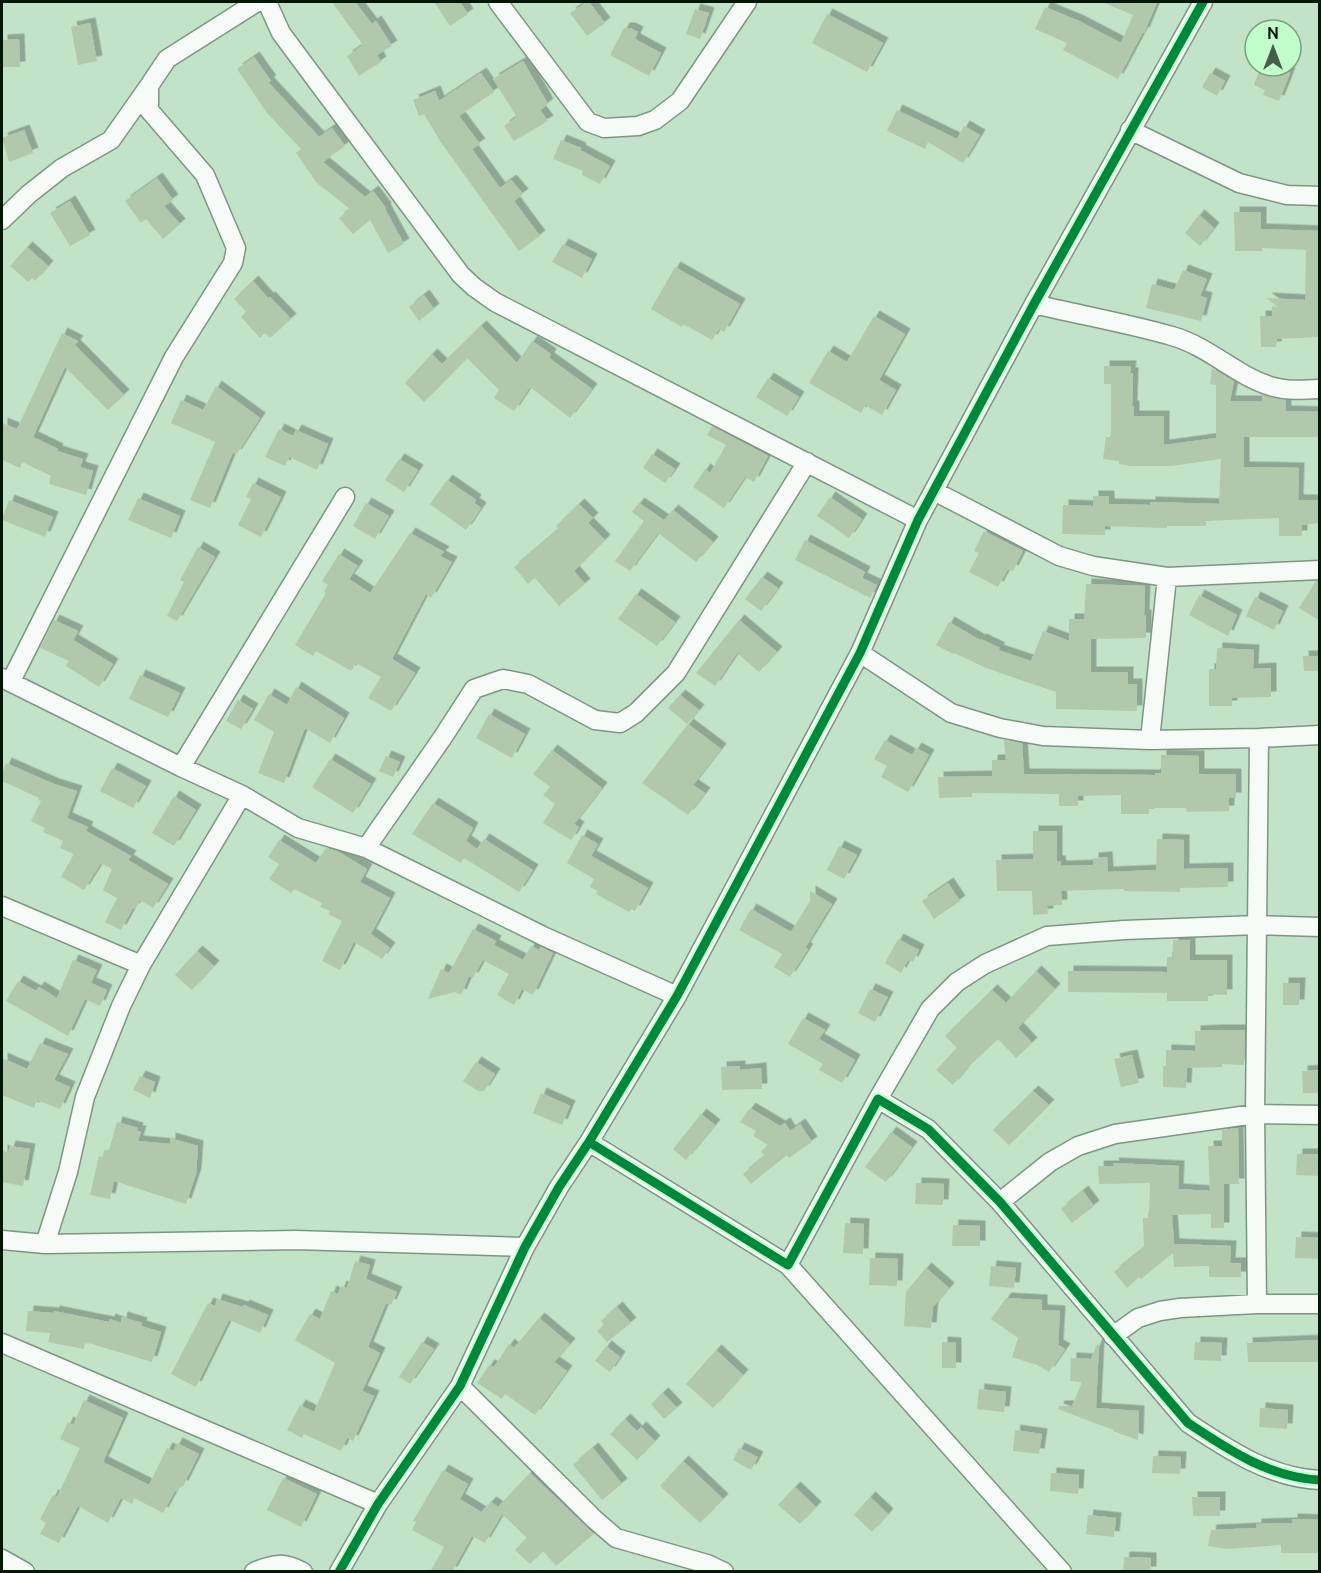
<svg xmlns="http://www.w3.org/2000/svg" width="1321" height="1573" font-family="Ubuntu,sans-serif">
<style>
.building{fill:#b2c8ac;filter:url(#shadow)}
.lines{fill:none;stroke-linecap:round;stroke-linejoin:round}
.street-casing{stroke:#7d9682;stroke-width:21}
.street{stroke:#f6fbf7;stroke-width:18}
.cycleway-casing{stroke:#c2fecb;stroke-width:13}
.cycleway{stroke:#00873e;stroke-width:9}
</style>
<defs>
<filter id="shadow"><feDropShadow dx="5.5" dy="-5.5" stdDeviation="0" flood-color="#0004"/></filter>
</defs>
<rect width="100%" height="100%" fill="#c2e3c8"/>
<path class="building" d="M332,2H355L372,24L376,21L392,46L377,55L381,62L359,76L347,56L363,45Z
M434,2H460L468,14L450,26Z
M587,2H589L605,23L587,36L570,13Z
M1102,2H1157L1144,33L1143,32L1118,79L1063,50L1067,43L1035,29L1045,7L1079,21L1121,43L1133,15Z
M695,9L709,13L700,39L686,34Z
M827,14L883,43L867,72L812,43Z
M90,23L97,61L78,65L71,27Z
M624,28H630L638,32L635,39L661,53L649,76L610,55Z
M19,39L20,67H2V40Z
M254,57L271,81L268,82L319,137L332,128L345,146L323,162L365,197L373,191L386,208L385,209L404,244L388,253L370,220L353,234L339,218L350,209L317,183L296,153L301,149L267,113L237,69Z
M523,61L548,104L540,110L548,121L514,141L504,126L517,117L493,79Z
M1261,66H1273L1290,73L1279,101L1263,95L1265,90L1254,85Z
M481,73L494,92L459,116L480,144L472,149L500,188L511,180L523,194L514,201L540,236L519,251L440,141L424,114L419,116L413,100L435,91L439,101Z
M1210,73L1225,81L1217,96L1202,87Z
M897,110L957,139L964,126L980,135L963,163L928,142L925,149L887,131Z
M24,130L33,153L9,162L2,138Z
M561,140L581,148L580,150L610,166L600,184L582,175L583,171L553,159Z
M157,178L173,200L164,206L180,224L163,239L146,219L141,223L125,201Z
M70,201L90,235L70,246L50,213Z
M1234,212H1261V229L1320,231V337L1277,339L1276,347H1261L1260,316H1272V306L1279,308L1266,298L1305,300L1306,250L1262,248V251H1235Z
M1199,215L1214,228L1200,246L1185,233Z
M563,244L592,259L582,278L552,262Z
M27,247L48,266L35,281L32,278L28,282L10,266Z
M675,267L740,304L724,332L719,329L712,340L683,324L682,327L651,309Z
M1183,270L1207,279L1200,296L1207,298L1201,321L1146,308L1152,284L1174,290Z
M253,281L268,298L270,297L291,319L270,338L265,333L260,338L241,317L246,312L234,299Z
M424,295L434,309L419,321L409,307Z
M874,316L905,334L879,380L896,390L882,415L865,405L861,413L809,383L828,351L847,362Z
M481,326L517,363L532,341L551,354L549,358L592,389L570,418L530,387L514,411L494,398L499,390L467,358L424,402L405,383L432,354L442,364Z
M62,333L78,341L75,345L124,395L108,410L65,367L33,437L58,449L57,451L83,459L80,467L93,471L86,495L49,484L51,476L22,462L20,468L2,460V423L17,429Z
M1104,366H1131L1130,373H1133L1132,406H1134V416H1164V445L1216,438V385L1210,384L1212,368L1234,381L1230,401H1262V395L1286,400V411L1320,412V437H1244V467L1299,468L1298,500H1320V523L1302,525V536H1279V518L1206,521V526H1167V528L1105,526V535L1062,534L1063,505L1093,506V496H1109V504L1150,505V502L1219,504L1221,459L1171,466H1130L1119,464V461L1103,459L1106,437H1111V384H1104Z
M768,378L799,397L787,416L756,397Z
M216,386L260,418L236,455L233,452L210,508L190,500L215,442L171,423L181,400L203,410Z
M712,426L768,456L754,482L745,477L724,508L693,487L705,469L710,473L726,445L707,435Z
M279,429L293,436L296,430L328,444L317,470L289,457L285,466L265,457Z
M652,454L675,469L665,483L643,468Z
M399,459L418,470L404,492L385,480Z
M447,480L476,500L474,503L481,508L466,530L430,504Z
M253,483L281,497L261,537L238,525L251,499L246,497Z
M830,497L862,519L849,538L817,516Z
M138,498L180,516L171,538L128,520Z
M9,500L53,517L45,537L2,520Z
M366,503L389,516L375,539L353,526Z
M639,503L664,520L673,510L713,542L696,562L658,533L630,571L615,561L644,521L632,512Z
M579,504L593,518L588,523L605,540L574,571L585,584L559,606L535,578L528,584L514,567L559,529L556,526Z
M984,531L1023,551L1013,571L1008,569L998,587L969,572L979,553L974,551Z
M410,533L444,552L440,556L452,562L431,598L426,594L392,659L415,673L391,711L368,698L381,677L356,663L351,671L316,651L313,656L295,645L326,593L324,592L328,585L322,581L339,554L358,566L349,579L370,593Z
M805,540L865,572L862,578L877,585L870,598L795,560Z
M198,547L215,557L177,621L167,616L184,582L180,580Z
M762,577L778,588L761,611L745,599Z
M1316,581H1320V621L1299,608Z
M1086,584L1145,586L1144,615H1146V638L1091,639V672H1128V684H1137V711L1056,709V692L986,668L954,653L953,654L936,645L949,622L980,640L981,639L1000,648L998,650L1031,661L1043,631L1069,641V619H1084Z
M636,594L675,622L657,646L618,619Z
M1199,595L1237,615L1228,636L1189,615Z
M1255,597L1283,611L1274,630L1246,616Z
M54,620L78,631L73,640L113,664L99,687L66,666L69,661L40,648Z
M739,620L777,652L759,672L737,653L715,686L696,673Z
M1217,648L1254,650L1253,669L1271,668V697L1232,698V706H1209V669H1216Z
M1303,656H1320V671H1304Z
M140,675L180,693L168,717L129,699Z
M296,687L344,718L330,743L305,728L284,783L258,773L274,732L254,720L269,694L287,705Z
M680,695L699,710L687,724L668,708Z
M238,700L253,709L241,729L226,721Z
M489,714L525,734L512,758L476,738Z
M688,724L721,749L693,785L705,793L688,815L642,783Z
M885,740L912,755L916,748L929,755L908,792L881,777L887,766L874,759Z
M1004,740L1022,743L1024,774L1155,775V773H1161V755L1199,756V774H1236V798H1229V811L1187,812L1186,808H1149V814H1121V795L1078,796V806H1059V794L972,793V797L939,798L938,777L992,776V760H1006Z
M552,750L602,788L574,824L579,827L571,840L543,823L555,804L543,795L550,787L533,774Z
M386,756L400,762L393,777L379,771Z
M330,759L371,784L353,813L312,787Z
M6,763L54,784L77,791L67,818L88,827L86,831L131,856L128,860L168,884L153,908L140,900L134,909L133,908L121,930L105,922L117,898L103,890L112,869L101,863L84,890L61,877L74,854L60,848L63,841L43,832L45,828L31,821L41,801L38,800L39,798L2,781V773Z
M112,768L146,786L133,808L100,791Z
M174,796L196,810L174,846L152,833Z
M433,803L473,828L466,841L477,849L484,839L533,870L519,892L464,858L461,863L412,834Z
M1033,831H1057V861H1060L1061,866L1093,865V858L1107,857L1108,872L1156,870L1157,839L1184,840V869L1228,868V887L1180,888V892L1124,891V889L1061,891L1062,905L1047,906L1048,914L1033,915L1032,891H997L996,860L1033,859Z
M582,835L598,844L591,856L648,888L635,911L631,909L629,912L596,894L598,891L590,887L594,879L567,863Z
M279,840L316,863L326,848L337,851L367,869L360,882L390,898L371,934L390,948L382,959L354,942L340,970L322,961L342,921L328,914L330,911L320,907L322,903L294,889L291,893L269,879L279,864L268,857Z
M839,846L857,855L844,879L827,870Z
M948,883L960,901L934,919L922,901Z
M810,891L832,904L805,948L808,949L790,977L774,967L782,954L739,930L751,909L791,932L810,901Z
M473,929L496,941L494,945L523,960L531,946L539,950L541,947L553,953L533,995L522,989L514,1005L497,995L509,974L483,960L473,978L469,976L461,995L455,992L428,999L441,969L449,973Z
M898,939L919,950L913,962L908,960L901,973L885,963Z
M1173,940H1190V960H1227V995L1208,994V1001H1167V993L1068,992V971L1167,972V957H1173Z
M197,951L214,966L192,990L175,975Z
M73,960L97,970L91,983L107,990L100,1006L85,999L68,1036L6,1001L18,981L36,991L39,987L57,998Z
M1036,971L1055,989L1018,1028L1032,1043L1016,1058L998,1039L966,1069L953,1085L936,1070L957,1048L945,1036L992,990L1006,1003Z
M1283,983H1300L1299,1005H1283Z
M870,989L888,997L875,1022L858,1013Z
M803,1018L825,1030L819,1039L855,1060L842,1083L819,1070L823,1064L788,1044Z
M1216,1030H1245L1244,1065L1222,1064V1067L1187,1068L1186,1088L1163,1087V1066H1166V1050L1195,1051V1031Z
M40,1043L68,1054L54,1080L70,1087L60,1109L37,1100L34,1108L2,1095V1058L27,1069Z
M1132,1055L1139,1083L1121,1087L1114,1059Z
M476,1062L495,1074L484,1091H478L463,1081Z
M740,1066V1070L761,1068L762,1089L722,1090L721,1067Z
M1320,1070V1093H1303L1302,1071Z
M140,1076L155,1082L150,1098L133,1090Z
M1033,1091L1049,1105L1009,1145L993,1130Z
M541,1093L570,1106L562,1125L533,1113Z
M750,1108L780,1126L785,1123L790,1131L800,1124L812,1142L789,1158L787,1155L751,1184L743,1174L765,1156L761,1151L768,1145L753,1136L756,1131L740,1122Z
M701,1114L715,1125L686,1160L673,1149Z
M117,1122L138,1128L137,1131H141L138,1141L170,1144V1138L198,1146L196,1174L186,1204L114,1181L110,1199L90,1195L99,1156L103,1157L106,1149L109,1150Z
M1238,1128L1239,1184H1224V1228H1211V1214L1172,1215L1174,1244L1231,1246L1230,1263H1241V1277H1209V1266L1174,1267L1173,1253L1141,1279L1139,1277L1127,1288L1114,1272L1144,1248L1143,1218H1149L1150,1183L1099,1184L1098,1166H1114L1113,1163L1179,1166L1178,1189L1210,1191L1208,1146H1222V1130Z
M891,1132L912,1147L886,1182L865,1167Z
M10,1146L30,1149L23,1186L2,1182V1150L8,1153Z
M1297,1154H1320V1176L1296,1175Z
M916,1183L944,1184L943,1205L915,1204Z
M1083,1191L1094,1206L1072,1223L1061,1209Z
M845,1223L864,1224L863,1254L843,1253Z
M953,1225L980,1226V1246H952Z
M1296,1237L1320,1238V1259L1295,1258Z
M870,1258L898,1259L897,1286L869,1285Z
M355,1261L370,1265L366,1279L397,1292L391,1305L386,1303L368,1347L380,1353L362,1391L374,1396L353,1441L347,1438L341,1451L304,1434L302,1438L287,1430L300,1405L314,1412L335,1363L295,1340L310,1314L320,1319L331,1291L338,1294L341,1286L347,1288Z
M991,1266L1016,1268L1014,1288L989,1286Z
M926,1268L949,1288L933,1307L931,1328L904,1326L906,1292Z
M1006,1298L1042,1300V1310L1060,1311L1058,1345L1065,1349L1049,1372L1037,1365L1012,1357L1018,1338L991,1319Z
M217,1299L243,1307L244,1305L268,1315L260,1333L229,1320L196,1387L171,1374L208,1303L215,1306Z
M617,1307L631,1323L607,1342L597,1331L604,1325L601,1321Z
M28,1311L54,1313V1311L109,1322L110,1319L121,1323L122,1317L142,1323L141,1326L161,1332L152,1362L85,1342L84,1349L48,1342L50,1333L26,1331Z
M539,1318L570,1344L554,1362L567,1371L535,1415L505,1394L502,1399L477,1383L489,1365L494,1367L509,1344L514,1348Z
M1320,1340V1362H1248L1247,1343Z
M422,1342L434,1349L410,1384L399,1377Z
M942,1342L956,1343V1368H942Z
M1195,1342L1222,1343L1221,1361L1194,1360Z
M1097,1344L1099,1345L1096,1408L1139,1411L1138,1440L1113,1431V1429L1108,1428L1058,1409L1059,1406H1072L1082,1382L1070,1381L1071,1358L1091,1359Z
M606,1346L620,1357L610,1372L595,1361Z
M716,1350L743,1375L713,1408L686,1384Z
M979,1389L1006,1392L1004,1412L977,1409Z
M663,1393L677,1408L664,1419L651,1404Z
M84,1400L123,1418L103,1462L149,1485L167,1448L173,1451L177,1443L199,1454L183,1486L180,1485L177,1492L175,1491L163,1513L134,1498L132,1504L121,1498L108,1523L78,1506L59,1543L40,1534L46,1523L40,1519L53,1495L57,1497L80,1448L60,1439L68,1422L73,1425Z
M1260,1408L1288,1410L1287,1429L1259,1427Z
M625,1419L637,1431L641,1427L655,1441L637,1460L610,1434Z
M1015,1430L1042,1434L1039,1454L1013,1451Z
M593,1448L622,1484L602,1500L573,1465Z
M739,1448L758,1457L751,1470L733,1460Z
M1153,1456L1181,1457L1180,1474L1152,1473Z
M683,1461L723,1499L700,1523L660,1486Z
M443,1470L468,1484L460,1499L481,1512L491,1502L498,1507L530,1473L594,1534L556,1566L543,1551L530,1564L515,1550L527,1538L502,1514L485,1543L472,1536L452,1572H430L444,1547L412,1530L416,1522L413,1521Z
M1051,1473L1079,1475L1078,1494L1050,1491Z
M283,1478L317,1494L301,1527L267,1510Z
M795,1487L816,1507L800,1524L778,1505Z
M870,1497L888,1514L872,1532L854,1515Z
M1192,1497H1220V1516H1193Z
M1088,1515L1116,1518L1114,1537L1086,1534Z
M1292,1519L1320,1520V1553H1281V1545L1226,1549L1208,1546L1211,1530L1256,1528V1524L1292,1523Z
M1124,1557L1151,1558V1572H1123Z"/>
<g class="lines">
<g class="street-casing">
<path id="street" d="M267,2L281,33L461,275L474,287L495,302L918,520
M498,2L588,122L604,128L638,126L655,120L680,101L747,2
M1130,130L1239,183L1287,195L1320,196
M2,220L29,194L62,168L111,140L149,86
M1034,304C1080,315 1127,323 1172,336C1210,347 1235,375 1270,386C1286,391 1302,390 1320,389
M934,491L1059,556L1093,566L1167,577
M860,653L951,713L1000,728L1043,736L1150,740L1167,577L1320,570
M2,678L181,767L242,795L298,828L366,848L543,936L677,996
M11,681L174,357L233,263L236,248L205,175L149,110V86L167,59L257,2
M1150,740L1259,738L1320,735
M181,767L345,497
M366,848L443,737L474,689L503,679L528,684L595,720L620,723L636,713L676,673L807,462
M2,906L141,965
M878,1099L930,1009L957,982L985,964L1047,936L1124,930L1258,925L1320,927
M589,1142L788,1265L878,1099L928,1129L1000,1202L1188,1423C1227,1449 1270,1478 1320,1480
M1000,1202L1050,1162L1078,1146L1115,1134L1255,1114L1320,1115
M2,1240L45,1244L295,1240L525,1247
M45,1244L68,1172L85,1097L121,1006L141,965L242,795
M788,1265L1062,1572
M1257,1304L1255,1114L1259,738
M1113,1336L1138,1318L1160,1311L1180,1308L1257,1304H1320
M2,1343L378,1504
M460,1386L594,1519L616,1538L707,1564L724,1572
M2,1559L25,1572
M254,1572C274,1563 284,1562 303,1572
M339,1572L378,1504L460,1386L525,1247L559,1187L589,1142L677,996L860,653L918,520L1034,304L1203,2"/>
</g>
<use href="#street" class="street"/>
<g class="cycleway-casing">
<path id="cycleway" d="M589,1142L788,1265L878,1099L928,1129L1000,1202L1188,1423C1227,1449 1270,1478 1320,1480
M339,1572L378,1504L460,1386L525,1247L559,1187L589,1142L677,996L860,653L918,520L1034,304L1203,2"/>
</g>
<use href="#cycleway" class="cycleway"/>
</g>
<rect width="1321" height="1573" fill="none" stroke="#021706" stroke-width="6"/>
<g transform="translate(1273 48)"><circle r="28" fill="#c2fecb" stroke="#75a27c" stroke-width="1.5"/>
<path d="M0-4.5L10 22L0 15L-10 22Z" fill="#455e4a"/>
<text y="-9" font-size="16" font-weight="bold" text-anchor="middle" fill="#021706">N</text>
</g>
</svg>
